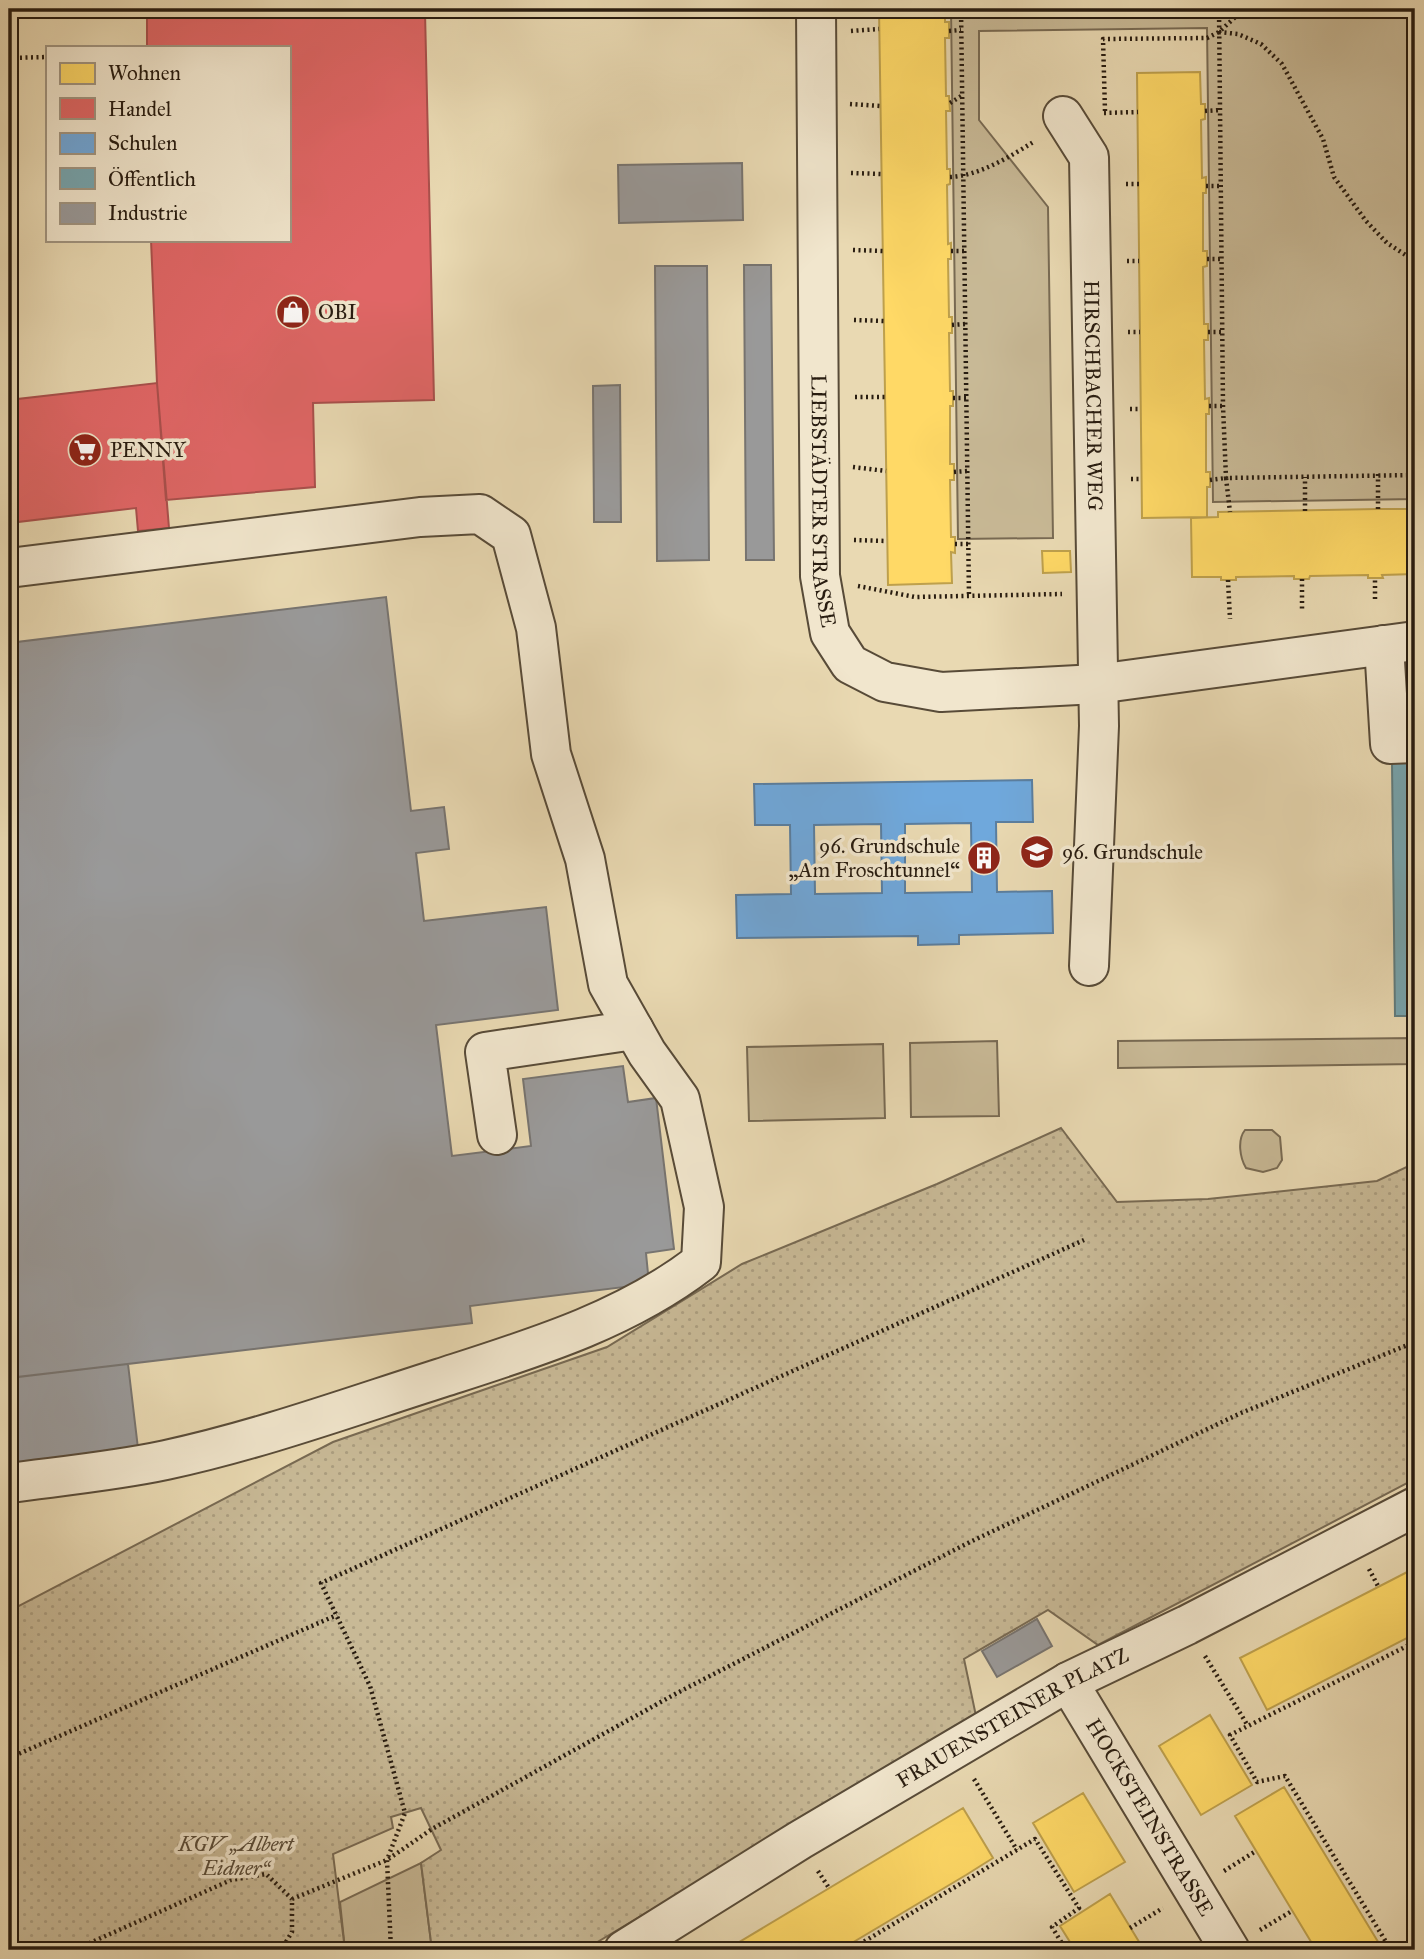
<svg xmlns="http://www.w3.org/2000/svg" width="1424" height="1959" font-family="'IM FELL Great Primer',serif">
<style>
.park{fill:#c8b996;stroke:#786a53;stroke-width:2}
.garden{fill:url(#garden-dots);stroke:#786a53;stroke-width:2}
.homes{fill:#ffd966;stroke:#bea04c;stroke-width:2}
.shops{fill:#e06666;stroke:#a9504c;stroke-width:2}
.schools{fill:#6fa8dc;stroke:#5a7e9f;stroke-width:2;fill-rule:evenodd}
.public{fill:#76a5af;stroke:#5f7c7f;stroke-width:2}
.industry{fill:#999;stroke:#777470;stroke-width:2}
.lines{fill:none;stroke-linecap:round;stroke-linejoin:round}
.minor-casing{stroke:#584b38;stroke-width:42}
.path{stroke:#281c10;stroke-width:4.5;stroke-dasharray:2 3.5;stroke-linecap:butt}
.minor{stroke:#f1e6cd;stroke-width:38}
.labels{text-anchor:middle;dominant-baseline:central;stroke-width:7;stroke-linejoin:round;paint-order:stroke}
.poi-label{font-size:21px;fill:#281c10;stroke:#f1e6cd;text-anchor:start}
.street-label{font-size:21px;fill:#281c10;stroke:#f1e6cd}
.park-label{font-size:21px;font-style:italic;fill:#584b38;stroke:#f1e6cd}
</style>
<defs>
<pattern id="garden-dots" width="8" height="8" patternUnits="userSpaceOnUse" patternTransform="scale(1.75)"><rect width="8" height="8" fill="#c8b996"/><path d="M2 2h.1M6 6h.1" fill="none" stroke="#ac9e80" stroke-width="1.8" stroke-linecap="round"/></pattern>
</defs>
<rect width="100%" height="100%" fill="#e9d9b2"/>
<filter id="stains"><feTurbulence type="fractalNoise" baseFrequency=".00286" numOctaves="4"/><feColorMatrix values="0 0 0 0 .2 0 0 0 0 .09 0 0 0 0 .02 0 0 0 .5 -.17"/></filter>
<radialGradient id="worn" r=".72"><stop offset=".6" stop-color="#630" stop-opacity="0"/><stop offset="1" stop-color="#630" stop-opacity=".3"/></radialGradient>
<path class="park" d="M951,9H1415V499L1213,502L1207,28L979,31V120L1048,207L1053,538L958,539Z
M1415,1038V1064L1118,1068V1041Z
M997,1041L999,1116L911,1117L910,1043Z
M883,1044L885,1118L749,1121L747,1047Z
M1245,1130H1272L1280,1137L1282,1160L1277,1168L1263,1172L1246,1168C1240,1158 1237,1140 1245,1130Z
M421,1863L432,1950H345L340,1902Z"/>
<path class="garden" d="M1061,1128L1117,1202L1208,1199L1377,1181L1415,1163V1479L1098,1645L1048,1610L964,1659L976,1716L584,1950H432L421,1863L441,1850L421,1808L391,1817L393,1828L333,1854L345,1950H9V1611L333,1442L607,1347L742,1264L937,1184Z"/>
<path class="homes" d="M879,9H945V22H949V38H945L946,96H949L950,111H946L947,169H950V184L947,185L948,244L951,243V259H948L949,317H952V333H949L950,391H953V406H950V464H954V480H950L951,537H955V553L951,552L952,583L888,585Z
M1200,72L1201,104H1205V119L1201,120L1202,178L1206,177V193H1203V251H1207V266L1203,267L1204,324H1208V340H1204L1205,399L1209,398V414H1206V472H1210V487H1207V517L1142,518L1137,73Z
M1378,509H1415V574L1382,575L1383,578H1368V575L1310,576L1309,579H1294V576L1236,577V580H1221V577H1192L1191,518L1218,517V512Z
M1042,551H1070L1071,572L1043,573Z
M1415,1568V1634L1267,1710L1240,1658Z
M1210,1715L1252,1785L1201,1815L1159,1746Z
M1284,1787L1383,1950H1316L1235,1816Z
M1083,1793L1125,1862L1074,1892L1033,1823Z
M963,1808L993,1858L966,1875L840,1950H726Z
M1110,1894L1144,1950H1075L1060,1926Z"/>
<path class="shops" d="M147,9H563L425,12L434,400L313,403L315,487L166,500L157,383L151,240H289V47H147Z
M157,383L169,528L138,531L136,508L9,523V400Z"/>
<path class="schools" d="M1032,780L1033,822H996L997,892L1052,891L1053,933L959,935V944L918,945V936L737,938L736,895L791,894L790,825H755L754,784ZM971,823L972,892L905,893V824ZM881,824L882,893L815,894L814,825Z"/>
<path class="public" d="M1392,763H1415V1016H1395Z"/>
<path class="industry" d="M742,163L743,220L619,223L618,165Z
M744,265H771L774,560H746Z
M655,266H707L709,560L657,561Z
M620,385L621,522H594L593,386Z
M386,597L411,811L444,807L449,849L416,853L424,921L546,907L558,1010L436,1025L452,1156L531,1146L523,1079L623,1066L628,1102L656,1098L674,1249L646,1253L649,1284L470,1306L472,1323L9,1378V643Z
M128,1364L139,1457L9,1473V1378Z
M1037,1619L1052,1646L997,1677L982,1651Z"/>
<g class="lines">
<g class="minor-casing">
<g id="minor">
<path id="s1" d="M816,9L820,576L830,633L850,664L885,682L941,692L1097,684L1415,641"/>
<path id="s2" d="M1063,116L1089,157L1099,726L1089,966"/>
<path d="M9,568L420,517L480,514L511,535L536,628L551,754L585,859L608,984L647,1053L680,1099L704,1207L701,1262C625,1321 531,1349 441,1378C350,1407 259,1440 166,1460C115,1471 61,1476 9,1483"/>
<path d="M1384,645L1390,744L1415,743"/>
<path d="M497,1135L485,1052L634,1030"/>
<path id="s3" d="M1068,1682L1230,1950"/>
<path id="s4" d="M624,1950L800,1840L1068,1682L1187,1625L1415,1507"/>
</g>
</g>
<path class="path" d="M961,9L969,596
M1219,9L1223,406L1226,478L1415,475
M851,31L879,29
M949,31L961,30
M1219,32L1238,34L1261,44L1282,64L1323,139L1334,177L1366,221L1387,243L1415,261
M9,58L47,57
M950,103L963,95
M850,104L880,106
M1105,111L1103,39L1207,38L1219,32L1244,9
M1205,111L1220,110
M1104,113L1138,112
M851,173L881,174
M950,177C979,176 1011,156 1035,141
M1126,184H1139
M1206,186H1221
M853,250L883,251
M951,251H964
M1207,259H1221
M1127,261H1139
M854,320L884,321
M952,325L966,324
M1128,332H1140
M1208,332H1222
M855,397H885
M953,398H966
M1209,406H1223
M1130,409H1141
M853,467L886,471
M954,472L968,471
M1131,479H1142
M1210,480L1226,478L1230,512
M1378,509V474
M1305,511V477
M854,540L887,541
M955,544H968
M1302,579V609
M1228,580L1230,619
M858,586L915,597L1062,594
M1375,599V578
M1369,1569L1378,1586
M1205,1656L1248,1726
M9,1758L337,1615
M974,1779L1017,1850
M818,1871L829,1888
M1224,1871L1256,1851
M292,1899L387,1860L432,1829L677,1693L970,1542L1241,1413L1415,1342
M1130,1928L1163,1908
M1260,1930L1292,1911
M74,1950L231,1880L266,1874L292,1899V1932L281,1950
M391,1950L387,1860L405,1813L370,1686L321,1583L1084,1240
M850,1950L1035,1839L1079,1908L1052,1927L1066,1950
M1391,1950L1285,1776L1257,1782L1230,1735L1415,1642"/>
<use href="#minor" class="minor"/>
</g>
<defs>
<g id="shop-disc" transform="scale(1.75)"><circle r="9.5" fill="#8f2418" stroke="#f1e6cd"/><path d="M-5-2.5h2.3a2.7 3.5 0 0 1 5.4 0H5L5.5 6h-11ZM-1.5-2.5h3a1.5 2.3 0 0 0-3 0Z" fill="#fff"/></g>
<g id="supermarket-disc" transform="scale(1.75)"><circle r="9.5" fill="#8f2418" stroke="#f1e6cd"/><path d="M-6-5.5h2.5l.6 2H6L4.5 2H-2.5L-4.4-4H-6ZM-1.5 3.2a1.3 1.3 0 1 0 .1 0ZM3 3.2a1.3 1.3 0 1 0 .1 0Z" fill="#fff"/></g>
<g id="school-disc" transform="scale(1.75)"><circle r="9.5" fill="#8f2418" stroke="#f1e6cd"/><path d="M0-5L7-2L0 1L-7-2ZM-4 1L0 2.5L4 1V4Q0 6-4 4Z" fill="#fff"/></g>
<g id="building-disc" transform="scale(1.75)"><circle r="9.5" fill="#8f2418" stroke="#f1e6cd"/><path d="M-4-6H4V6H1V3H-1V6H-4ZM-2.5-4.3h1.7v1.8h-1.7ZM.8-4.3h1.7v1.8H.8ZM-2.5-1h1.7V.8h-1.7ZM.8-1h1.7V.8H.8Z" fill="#fff"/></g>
</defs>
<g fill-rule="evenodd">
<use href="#shop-disc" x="293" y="312"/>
<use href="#supermarket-disc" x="85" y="450"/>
<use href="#school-disc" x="1037" y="852"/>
<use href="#building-disc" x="984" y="858"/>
</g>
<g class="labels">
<g class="poi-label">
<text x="318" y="312">OBI</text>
<text x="110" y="450">PENNY</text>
<text x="960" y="846" text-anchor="end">96. Grundschule<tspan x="960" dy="24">„Am Froschtunnel“</tspan></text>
<text x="1062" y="852">96. Grundschule</text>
</g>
<g class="street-label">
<text stroke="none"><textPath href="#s2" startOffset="287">HIRSCHBACHER WEG</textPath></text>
<text stroke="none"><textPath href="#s1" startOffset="492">LIEBSTÄDTER STRASSE</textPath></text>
<text stroke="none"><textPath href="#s4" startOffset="453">FRAUENSTEINER PLATZ</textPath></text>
<text stroke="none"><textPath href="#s3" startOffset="158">HOCKSTEINSTRASSE</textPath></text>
</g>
<g class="park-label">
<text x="236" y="1844">KGV „Albert<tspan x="236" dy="24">Eidner“</tspan></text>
</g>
</g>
<rect width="1424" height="1959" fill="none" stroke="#e9d9b2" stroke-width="35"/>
<rect x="10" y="10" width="1403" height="1938" fill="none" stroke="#281c10" stroke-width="3.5"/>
<rect x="18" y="18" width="1389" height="1924" fill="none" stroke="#281c10" stroke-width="2"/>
<rect x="46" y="46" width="245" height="196" fill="#f1e6cd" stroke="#a19581" stroke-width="2"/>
<rect x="60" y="63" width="35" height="21" fill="#ffd966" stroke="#a19581" stroke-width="2"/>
<text x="108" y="80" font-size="21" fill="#281c10">Wohnen</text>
<rect x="60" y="98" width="35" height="21" fill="#e06666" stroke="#a19581" stroke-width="2"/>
<text x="108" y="116" font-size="21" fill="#281c10">Handel</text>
<rect x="60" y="133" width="35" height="21" fill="#6fa8dc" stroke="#a19581" stroke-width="2"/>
<text x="108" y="150" font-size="21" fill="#281c10">Schulen</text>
<rect x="60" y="168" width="35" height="21" fill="#76a5af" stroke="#a19581" stroke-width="2"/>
<text x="108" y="186" font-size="21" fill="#281c10">Öffentlich</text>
<rect x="60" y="203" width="35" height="21" fill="#999999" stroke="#a19581" stroke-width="2"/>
<text x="108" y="220" font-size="21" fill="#281c10">Industrie</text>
<rect width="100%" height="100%" filter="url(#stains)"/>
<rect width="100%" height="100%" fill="url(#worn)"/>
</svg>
